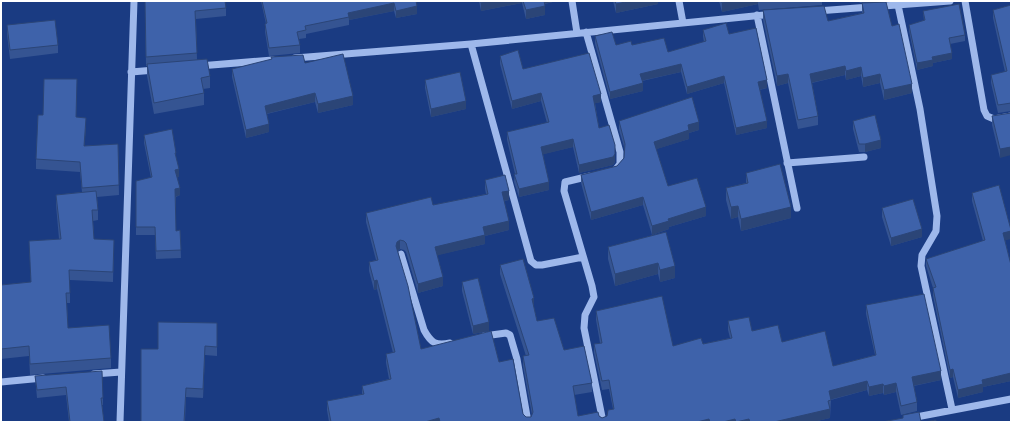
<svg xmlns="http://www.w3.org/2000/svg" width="1012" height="423" font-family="'Public Sans',sans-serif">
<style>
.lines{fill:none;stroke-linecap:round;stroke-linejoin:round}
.minor{stroke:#9eb8eb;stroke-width:7}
.wall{fill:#355492}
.shaded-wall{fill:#2b4577}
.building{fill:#3e62aa;stroke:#2b4577}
</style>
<rect width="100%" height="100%" fill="#1a3b82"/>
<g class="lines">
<path class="minor" d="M572,1L577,33
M679,1L683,23
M965,1L984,110L987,116L994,119L1011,116
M898,5L920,109L937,216L936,231L922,255L921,266L952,409
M817,11L950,1
M757,15L797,208
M586,32L620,152V164L616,169
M471,44L531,261L536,265H542L583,257
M295,58L471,44L773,14
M199,66L273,60
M131,72L155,70
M787,163L864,157
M590,176L565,182L564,191L592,286L594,297L585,315L584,328L603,422
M401,254L424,330C431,343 436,346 450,343
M484,336L506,333L510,335L517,359L528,422
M94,374L121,372
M1,382L43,378
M911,418L1011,399
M120,422L134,1"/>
</g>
<path class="wall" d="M145,1L226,8V16L196,19L197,60L210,76V88L203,89L204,93V105L154,114L147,76V66H146Z
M261,1H416L417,14L396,18L394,11L349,20V25L306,34V38L299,39L300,45V53L269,56L265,32V24H266Z
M479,1H557L545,4V15L526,19L522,3L481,11Z
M613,1H658V4L616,13Z
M719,1H822V5L759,10L758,4L722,12Z
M859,1H881L860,3Z
M862,3L892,26L912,93L884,100L880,83L863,87L861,76L846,80L845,75L812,83L818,116V125L798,129L788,83L777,86L763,20V10L828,21L862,13Z
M1011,5V111L998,113L991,83V75L1005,72L993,18V10Z
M923,11L965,35V41L950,44L952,59L933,63V66L917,70L909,31V25L924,21Z
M7,25L58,45V53L10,59L7,34Z
M703,30L729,34L767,88L760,90L767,128L736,135L724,83L687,94L681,72L642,81L643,91L610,99L595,44V36L616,45H632L668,52L704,42L703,37Z
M500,56L523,69L601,102L595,103L599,128L615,162L613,165L579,173L573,147L543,154L549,190L519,197L514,182L515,174L507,140V132L547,123L541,101L512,109L500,64Z
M305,63L353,105L318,113L315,102L267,114L269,132L246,138L232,77V69Z
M425,80L466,109L431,117L425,88Z
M1011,113L1000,158L992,125V116Z
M76,117L86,128L84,146L118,144L119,195L97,197L98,210V220L93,221L94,239L114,240L113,282L70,280V303H67L68,328L111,358V368L30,375L29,356L1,359V285L31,282L29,241L59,239L56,205V195L82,192L80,172L36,169V159Z
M619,121L699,130L689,133V139L656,149L668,186L706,216L669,227V229L652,235L643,205L591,220L581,183V175L617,166L624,158L625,150L619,130Z
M853,121L881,148L865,152H859L853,129Z
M144,135L176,153V158L179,177H177L180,195L176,197V231L180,230L181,258L156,259L155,235H136V181L151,178L144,143Z
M746,173L791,218L741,231L738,217L731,219L726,200V188L746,183Z
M485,180L509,200L504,201L509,230L485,236V244L437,255L443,286L418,293L406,252L404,250L400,249L398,251L421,349L499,362L523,414L526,417H531L532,415L523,366V356H526L500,274V265L534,308L537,321L564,350L592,383V392L574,395L578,416H599L602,418L607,416L613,409L609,389L602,390L594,353V344L600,343L596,320V311L673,346L703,344L730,338L728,330V321L782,342L833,366L875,355L866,314V305L941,380L914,386L917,402V411L901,415L896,392L884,395L883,393L869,396L867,390L831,400L830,418L813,422H329L327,410V401L362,394V386L389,379L386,363V354L393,353L377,289L374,290L369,271V262L376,260L366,222V213L433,205L486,194L485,189Z
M972,193L1005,240L1011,265V381L983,387V392L958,398L953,377L950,378L933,296V288L926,266V259L983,241L972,201Z
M882,208L922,237L891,246L882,217Z
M666,232L675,278L660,282L658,274L615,286L608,259V247Z
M462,282L489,331L473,334L462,291Z
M217,323V356L205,355L203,398L186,397L185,422H141L158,349Z
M35,376L103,398V405H102L104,422H69L66,395L37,398Z"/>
<path class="shaded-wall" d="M489,1H522V3L481,11V3Z
M543,1H557L543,4Z
M630,1H658V4L616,13V4Z
M730,1H758V4L722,12V3Z
M394,3V11L349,20L348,13Z
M417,6V14L396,18V11Z
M545,6V15L526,19V10Z
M952,53V59L933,63V66L917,70V63L932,57Z
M681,64V72L640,81V74Z
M845,66V75L810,83V74Z
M861,67V76L846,80V71Z
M788,74V83L777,86V76Z
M880,74V83L863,87V78Z
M724,76V83L687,94V87Z
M767,80V88L758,90V82Z
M643,83V91L610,99V92Z
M912,84V93L884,100V90Z
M315,93V102L265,114V106Z
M541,93V101L512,109V101Z
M601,94V102L593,104V96Z
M353,96V105L318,113V104Z
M466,101V109L431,117V109Z
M86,118V128L84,156V146Z
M767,121V128L736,135V128Z
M699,122V130L689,133V139L654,150V142L688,125Z
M269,124V132L246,138V130Z
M573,139V147L541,155V147Z
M881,140V148L865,152V144Z
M1011,147V155L1000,158V149Z
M615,154V162L613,165L579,173V165Z
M179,169V177L175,178V170Z
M549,182V190L519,197V189Z
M180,188V195L175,197V189Z
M509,191V200L502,201V192Z
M643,197V205L591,220V212Z
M738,206V217L731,219V207Z
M706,207V216L669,227V229L652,235V226L668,219Z
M791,207V218L741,231V219Z
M509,221V230L485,236V244L435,256V247L483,227Z
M922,229V237L891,246V238Z
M1011,231V239L1003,241V233Z
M400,240V249L397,251L396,246L397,242Z
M658,263V274L615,286V274Z
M675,266V278L660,282V270Z
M443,277V286L418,293V284Z
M377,280V289L374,290V281Z
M534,298V307L532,299Z
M489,322V331L473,334V326Z
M205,346V355L203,398V389Z
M953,369V377L950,378V370Z
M941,371V380L912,386V377Z
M1011,373V381L983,387V392L958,398V390L982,380Z
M867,381V390L829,400V391Z
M896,383V392L884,395V386Z
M883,384V393L869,396V387Z
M830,409V418L813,422H774Z
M439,418V422H425Z
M709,419V422H697Z
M735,419V422H723Z
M749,419V422H736Z"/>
<path class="building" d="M145,1H225L226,8L195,11L197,53L146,57Z
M262,1H416L417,6L396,11L394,3L348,13L349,17L305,26L306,30L297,32L300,45L269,48L265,24L267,23Z
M481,1H489L481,3Z
M523,1H544L545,6L526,10Z
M615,1H630L616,4Z
M722,1H730L722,3Z
M886,2L892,26L899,24L912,84L884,90L880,74L863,78L861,67L846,71L845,66L810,74L818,116L798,120L788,74L777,76L763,10L824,6L828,21L864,13L862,3Z
M959,4L965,35L949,38L952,53L932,57L933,60L917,63L909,25L925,20L923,11Z
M1011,5V103L998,105L991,75L1007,71L993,10Z
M55,20L58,45L10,50L7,25Z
M726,23L729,34L756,28L767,80L758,82L767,121L736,128L724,76L687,87L681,64L640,74L643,83L610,92L595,36L612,32L616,45L631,41L632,45L664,38L668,52L706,41L703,30Z
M518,50L523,69L589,53L601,94L593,96L599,128L609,125L615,145V154L613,157L579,165L573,139L541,147L549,182L519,189L514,174H517L507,132L549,122L541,93L512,101L500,56Z
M343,54L353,96L318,104L315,93L265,106L269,124L246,130L232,69L272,59L271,57L303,55L305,63Z
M207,59L210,76L201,78L204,93L154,103L147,64Z
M460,72L466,101L431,109L425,80Z
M44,79H77L76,117L86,118L84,146L118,144L119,185L82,188L80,162L36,159L38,115H43Z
M692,97L699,122L688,125L689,130L654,142L668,186L697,178L706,207L668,219L669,221L652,226L643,197L591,212L581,175L617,166L624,158L625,144L619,121Z
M1011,113V147L1000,149L992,116Z
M875,115L881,140L865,144H859L853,121Z
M172,129L176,153H175L179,169L175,170L180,188L175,189L176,231L180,230L181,250L156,251L155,227H136V181L152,177L144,135Z
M780,164L791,207L741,219L738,206L731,207L726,188L748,183L746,173Z
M505,175L509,191L502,192L509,221L483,227L485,235L435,247L443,277L418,284L406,243L404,241L400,240L397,242L396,246L408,286L421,349L491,331L499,362L513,359L523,414L526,417H531L533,412L523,356L529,355L500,265L523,259L534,298L532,299L537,321L554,318L564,350L584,346L592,383L573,386L578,416L598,412L599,416L602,418L607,416L608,410L614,409L609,380L602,381L594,344L602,343L596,311L662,296L673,346L701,338L703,344L732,338L728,321L749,317L752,331L778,325L782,342L825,331L833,366L876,355L866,305L924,294L941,371L912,377L917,402L901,406L896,383L884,386L883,384L869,387L867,381L829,391L831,400L828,401L830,409L774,422H750L749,419L736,422L735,419L723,422H710L709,419L697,422H440L439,418L425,422H331L327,401L364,394L362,386L391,379L386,354L395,352L377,280L374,281L369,262L378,260L366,213L431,197L433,205L488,194L485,180Z
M999,185L1011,230V231L1003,233L1011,265V373L982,380L983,384L958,390L953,369L950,370L933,288L936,287L926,259L985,240L972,193Z
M96,191L98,210H92L94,239L114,240L113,272L69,270L70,293H66L68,328L109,325L111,358L30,364L29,346L1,349V285L31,282L29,241L61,239L56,195Z
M913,199L922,229L891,238L882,208Z
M666,232L675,266L660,270L658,263L615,274L608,247Z
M478,278L489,322L473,326L462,282Z
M158,322L217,323V347L205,346L203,389L186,388L184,422H141V349H158Z
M102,371L103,398H101L104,422H70L66,387L37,390L35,376Z
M919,412L921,422H882L903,418V415Z
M936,420V422H924Z"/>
<rect width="1012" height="423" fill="none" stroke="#ffffff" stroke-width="4"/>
</svg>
